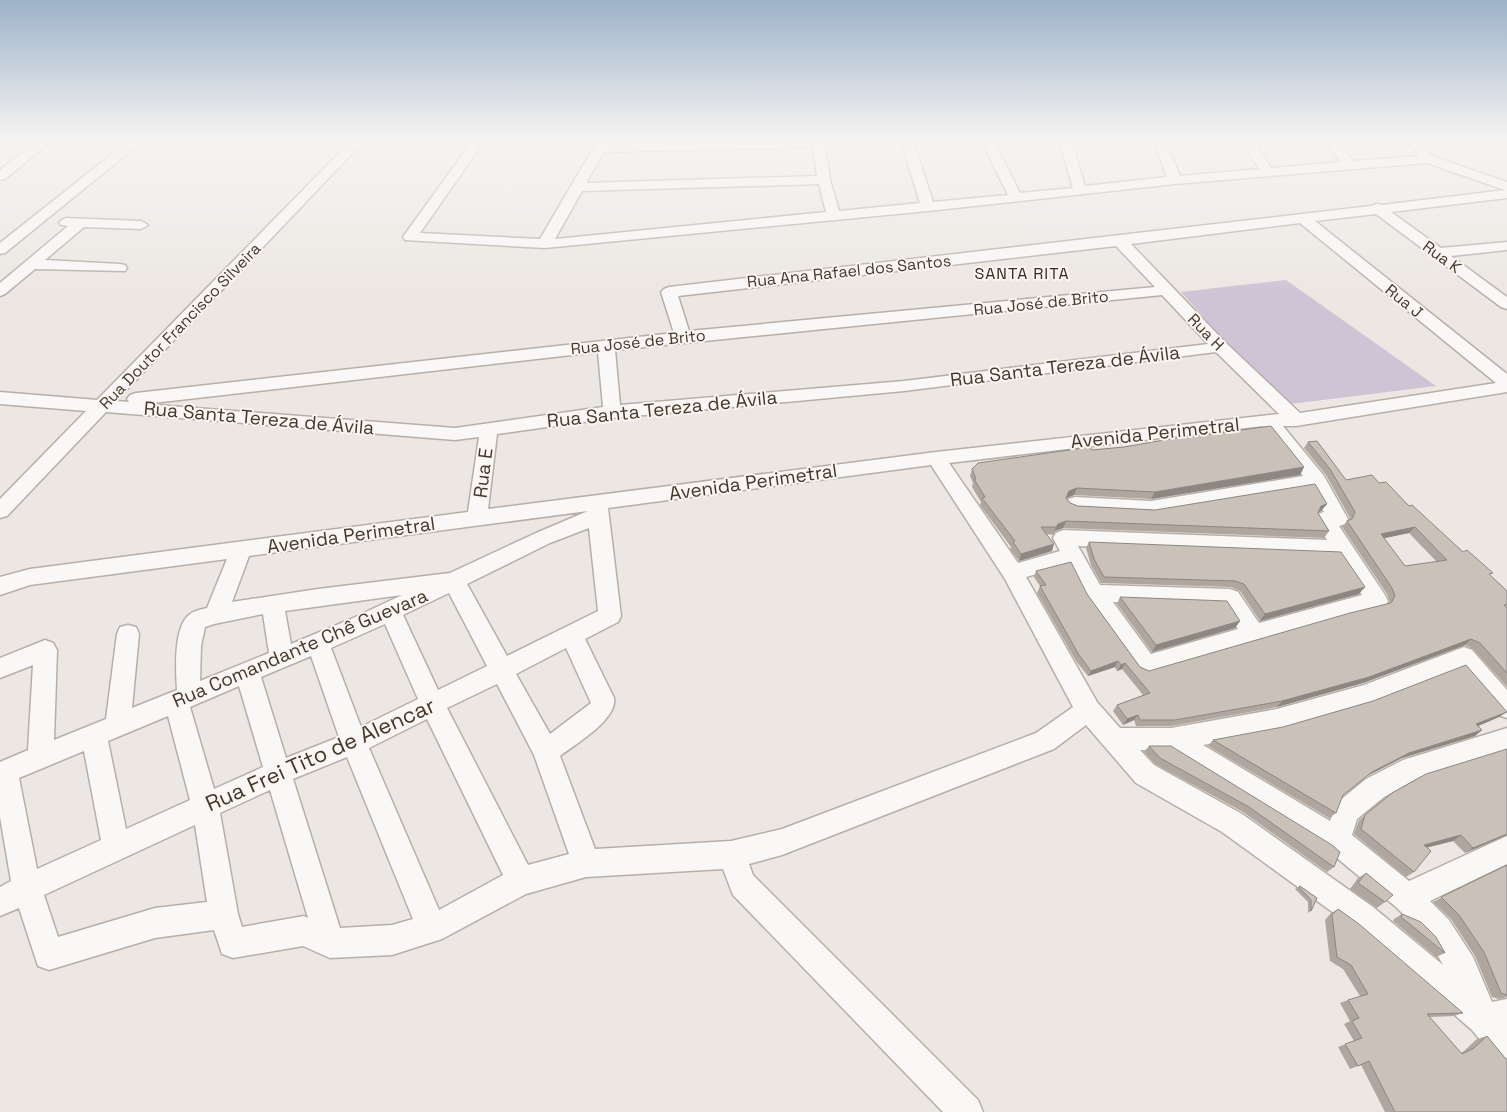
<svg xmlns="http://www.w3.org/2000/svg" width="1507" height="1112" font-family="'Space Grotesk',sans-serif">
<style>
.green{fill:#cfc3d6}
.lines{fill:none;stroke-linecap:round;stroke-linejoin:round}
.minor-casing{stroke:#b7afa7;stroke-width:3}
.minor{fill:#f9f8f6;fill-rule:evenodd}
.wall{fill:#aea69f;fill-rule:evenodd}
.shaded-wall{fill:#8d8782}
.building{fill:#cac1b9;stroke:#8d8782;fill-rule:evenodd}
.labels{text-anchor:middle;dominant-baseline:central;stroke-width:4;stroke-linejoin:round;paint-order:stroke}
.far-street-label{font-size:16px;fill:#453829;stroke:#f9f5f2}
.far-neighbourhood-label{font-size:16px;letter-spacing:1px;fill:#362a1b;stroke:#f9f5f2}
.street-label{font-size:19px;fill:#453829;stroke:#f9f5f2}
.near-street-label{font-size:22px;fill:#453829;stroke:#f9f5f2}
</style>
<rect width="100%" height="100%" fill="#ece7e2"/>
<path class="green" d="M1286,280L1436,386L1282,405L1181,292Z"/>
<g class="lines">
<g class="minor-casing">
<path id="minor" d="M39,140H53L5,179L0,180V170Z
M130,140H144L5,253L0,254V243Z
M352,140H365L116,401L129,402L127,399L130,395L136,393L674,333L661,292L664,289L669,287L1371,206L1377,204L1382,205L1505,190L1427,163L1175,184L928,211L545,248L405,240L403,237L473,140H485L420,233L540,239L598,140H610L608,144L824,140L830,180L839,211L920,203L901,140H913L933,202L1008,195L981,140H993L1020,193L1073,188L1059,140H1071L1085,186L1167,177L1153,140H1165L1180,176L1259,169L1242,140H1254L1271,168L1341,162L1325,140H1337L1353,161L1419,156L1407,140H1419L1432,156L1507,182V198L1391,212L1441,248L1507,242V250L1451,256L1507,297V309L1501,307L1376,214L1315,221L1507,374V392L1296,426H1283L1324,476L1348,519L1345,524L1339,526L1385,595L1388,601L1385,607L1344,617L1146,675L1138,672L1086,599L1068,565L1026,577L1097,702L1120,728H1171L1277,709L1364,685L1464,647L1472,650L1507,690V718L1498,715L1460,669L1366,705L1277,731L1203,745L1330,821L1338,802L1366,779L1403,760L1507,728V750L1418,778L1384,797L1357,819L1352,835L1409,881L1507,836V864L1430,901L1449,920L1473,957L1492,1002L1507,999V1065L1496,1060L1472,1030L1353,927L1222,832L1136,783L1086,725L1054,749L782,855L749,864L753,875L978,1100L983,1112H943L733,895L723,869L586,877L526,894L442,939L392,955L330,958L303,946L233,958L222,954L214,930L155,938L49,970L38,966L19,908L0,916V887L11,881L0,817V762L28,750L33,665L0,678V658L45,640L53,643L57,650L54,740L106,719L117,634L120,627L128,625L136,627L139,634L132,708L177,690C176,672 173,628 189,615C193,611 202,609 207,608L227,559L30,585L0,595V577L30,569L468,512L479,437L455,440L106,412L7,516L0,518V499L86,411L0,404V392L97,400ZM813,147L817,176L586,183L604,152ZM819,184L826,212L555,239L582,191ZM1300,223L1496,383L1300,413L1226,343L1131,244ZM1116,246L1155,287L689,331L678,296ZM1162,295L1208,344L904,381L620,405L615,350ZM598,352L603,407L455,428L144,404ZM1216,352L1279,414L936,452L488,509L497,434L612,418L904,391ZM1263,426L1303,476L1151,501L1075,497L1068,499L1065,504L1068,509L1075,511L1151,515L1311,489L1324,512L1317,514L1314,519L1327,540L1063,530L1056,533L1053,538L1060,551L1018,563L949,463ZM931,465L1005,579L1073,707L1036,733L782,829L731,841L595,849L560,756C576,744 618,719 614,698L585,639L618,622L621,616L608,508ZM588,511L536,533L450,573L318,589L232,602L249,556ZM589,528L598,611L507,656L467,584L550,543ZM1078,546L1337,557L1362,595L1259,623L1238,592L1230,589L1100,585ZM449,593L487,666L438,690L403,615ZM402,595L351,619L291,644L285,611ZM1113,602L1224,606L1238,629L1151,654ZM263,614L269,653L200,681L201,646L205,627L214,624ZM385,624L418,699L361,727L331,648ZM566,648L591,703L550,734L516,674ZM311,656L339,737L286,758L261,677ZM497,684L534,755L569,854L528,865L447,708ZM239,686L263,767L214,789L190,707ZM168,716L190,800L126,829L108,741ZM427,719L503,875L439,910L369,748ZM1140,750H1167L1326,849L1396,907L1429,940L1443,965L1373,907L1242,814L1154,765ZM84,751L101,840L37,869L19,778ZM347,757L413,919L392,925L340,928L293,779ZM270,790L308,918L304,916L242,927L238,914L220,813ZM195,825L207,902L155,908L58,937L44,895Z
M66,218L141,221L148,225L141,229L84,227L45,260L120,264L125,265L127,268L125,271L35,269L5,294L0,296V283L68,226L61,225L59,222Z"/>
</g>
<use href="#minor" class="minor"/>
</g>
<path class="wall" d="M1188,437L1304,467L1300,475L1151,499L1074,495L1067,498L1070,503L1078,506L1155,510L1327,504L1321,511L1318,513L1329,531L1324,538L1063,528L1055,531L1053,535L1047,534L1052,551L1019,561L1010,549L1011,547L980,505L981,502L972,487L973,483L970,476L972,469L1092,450L1124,447Z
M1308,442L1346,480L1379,483L1409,506L1490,575L1507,591V687L1473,649L1465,645L1363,683L1277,707L1171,726H1136L1134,720L1123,725L1113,711L1117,705L1143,695L1122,669L1117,671L1115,667L1088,676L1076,661L1037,593L1040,586L1034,577L1036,571L1087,594L1140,667L1149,671L1389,603L1390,602L1387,594L1342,527L1350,518L1326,475L1304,448ZM1409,533L1437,562L1405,566L1384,538Z
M1089,542L1359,594L1260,621L1240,591L1231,587L1101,583L1091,565L1086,548Z
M1120,597L1240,621L1235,628L1152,652L1117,604Z
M1499,717L1478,726L1482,730L1475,736L1402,758L1365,777L1343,795L1336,813L1329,818L1208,746L1213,740Z
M1149,746H1171L1334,867L1327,872L1243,812L1155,764L1144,752Z
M1507,749V835L1465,853L1453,841L1426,848L1414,872L1406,877L1354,834L1359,820L1392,793Z
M1507,865V998V997L1499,999L1492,997L1475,956L1451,919L1433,902Z
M1366,873L1385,902L1377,908L1350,889L1358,878Z
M1300,886L1317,898L1311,911L1308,913V902L1295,889Z
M1338,909L1463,1013L1454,1016L1429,1017L1461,1053L1464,1051L1477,1039L1487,1036L1505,1058L1507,1112H1385L1361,1065L1350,1069L1338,1047L1354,1041L1344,1024L1350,1021L1340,1003L1348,1000L1360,996L1343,969L1330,961L1325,920L1331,913Z
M1402,914L1445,953L1436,957L1393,921L1394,919Z"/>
<path class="shaded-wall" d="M1304,467L1300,475L1151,499L1155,492Z
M1077,488L1074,495L1066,498L1069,491Z
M1327,504L1321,511L1315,513L1321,506Z
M1066,521L1063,528L1055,531L1053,535L1056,527L1058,524Z
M1415,527L1409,533L1376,540L1381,534Z
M1054,544L1052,551L1019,561L1021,554Z
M1365,587L1359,594L1260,621L1265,614Z
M1240,621L1235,628L1152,652L1156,645Z
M1471,639L1465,645L1363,683L1277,707L1282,701Z
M1118,661L1115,667L1088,676L1091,671Z
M1125,663L1122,669L1117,671L1121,665Z
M1507,712L1499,717L1469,730L1476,724Z
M1138,715L1134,720L1123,725L1127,719Z
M1482,730L1475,736L1402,758L1365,777L1372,772L1409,753Z
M1507,834V835L1465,853L1473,848Z
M1461,835L1453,841L1416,850L1424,845Z"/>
<path class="building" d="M1271,426L1304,467L1155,492L1077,488L1069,491L1066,498L1070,503L1078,506L1155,510L1315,484L1327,504L1321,506L1318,513L1329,531L1066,521L1058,524L1056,527H1041L1054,544L1021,554L1013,542L1015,541L982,498L985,497L974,479H976L972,469L978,463L1090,447L1092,450L1124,447L1187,436L1188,437Z
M1317,441L1346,480L1372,475L1379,483L1386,482L1409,506L1412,505L1424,516L1463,552L1467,550L1493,573L1489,574L1507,591V604L1504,605L1507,608V673L1480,643L1471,639L1369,677L1282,701L1175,720H1140L1138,715L1127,719L1117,705L1150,693L1125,663L1121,665L1118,661L1091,671L1079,655L1040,586L1046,585L1036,571L1071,562L1087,594L1140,667L1149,671L1350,613L1391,603L1395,596L1392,588L1347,521L1352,519L1355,512L1330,469L1308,442ZM1415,527L1447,560L1405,566L1381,534Z
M1089,542L1341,552L1365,587L1265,614L1244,584L1235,581L1104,577L1094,559Z
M1120,597L1227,601L1240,621L1156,645Z
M1466,665L1507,712L1476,724L1482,730L1409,753L1372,772L1343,795L1336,813L1213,740L1283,727L1373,701Z
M1149,746H1171L1332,845L1340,852L1334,867L1249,807L1160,758Z
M1507,749V834L1473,848L1461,835L1424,845L1431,851L1414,872L1361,829L1365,815L1392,793L1426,774Z
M1507,865V995L1501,993L1484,952L1459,915L1441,897Z
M1366,873L1393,895L1385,902L1358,883Z
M1300,886L1317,898L1311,911V900L1299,887Z
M1338,909L1359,924L1463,1013L1427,1014L1462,1054L1474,1048L1487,1036L1505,1058L1507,1059V1112H1395L1369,1061L1358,1066L1345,1044L1362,1038L1352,1021L1359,1018L1348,1000L1368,994L1351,965L1337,957L1332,915Z
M1402,914L1421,922L1436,937L1445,953L1401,917Z"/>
<linearGradient id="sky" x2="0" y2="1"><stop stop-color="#9db2c9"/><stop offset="0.47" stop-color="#f6f4f2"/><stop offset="1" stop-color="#f6f4f2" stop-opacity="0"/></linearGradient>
<rect width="1507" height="296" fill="url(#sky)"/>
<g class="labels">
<g class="far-street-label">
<text transform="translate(1442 257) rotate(36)">Rua K</text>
<text transform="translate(849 271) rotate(-6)">Rua Ana Rafael dos Santos</text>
<text transform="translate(1404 301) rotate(39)">Rua J</text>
<text transform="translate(1041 303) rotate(-6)">Rua José de Brito</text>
<text transform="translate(180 326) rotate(-46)">Rua Doutor Francisco Silveira</text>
<text transform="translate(1206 332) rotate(46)">Rua H</text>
<text transform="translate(638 342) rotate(-6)">Rua José de Brito</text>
</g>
<g class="far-neighbourhood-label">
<text x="1022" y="273">SANTA RITA</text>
</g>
<g class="street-label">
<text transform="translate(1065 366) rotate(-7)">Rua Santa Tereza de Ávila</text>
<text transform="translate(662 409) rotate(-6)">Rua Santa Tereza de Ávila</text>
<text transform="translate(259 418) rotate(5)">Rua Santa Tereza de Ávila</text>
<text transform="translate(1155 433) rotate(-6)">Avenida Perimetral</text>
<text transform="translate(483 473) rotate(-83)">Rua E</text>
<text transform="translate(753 482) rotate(-8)">Avenida Perimetral</text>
<text transform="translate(351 535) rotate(-8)">Avenida Perimetral</text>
<text transform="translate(300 648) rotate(-23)">Rua Comandante Chê Guevara</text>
</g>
<g class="near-street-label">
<text transform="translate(320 754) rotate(-24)">Rua Frei Tito de Alencar</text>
</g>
</g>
</svg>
